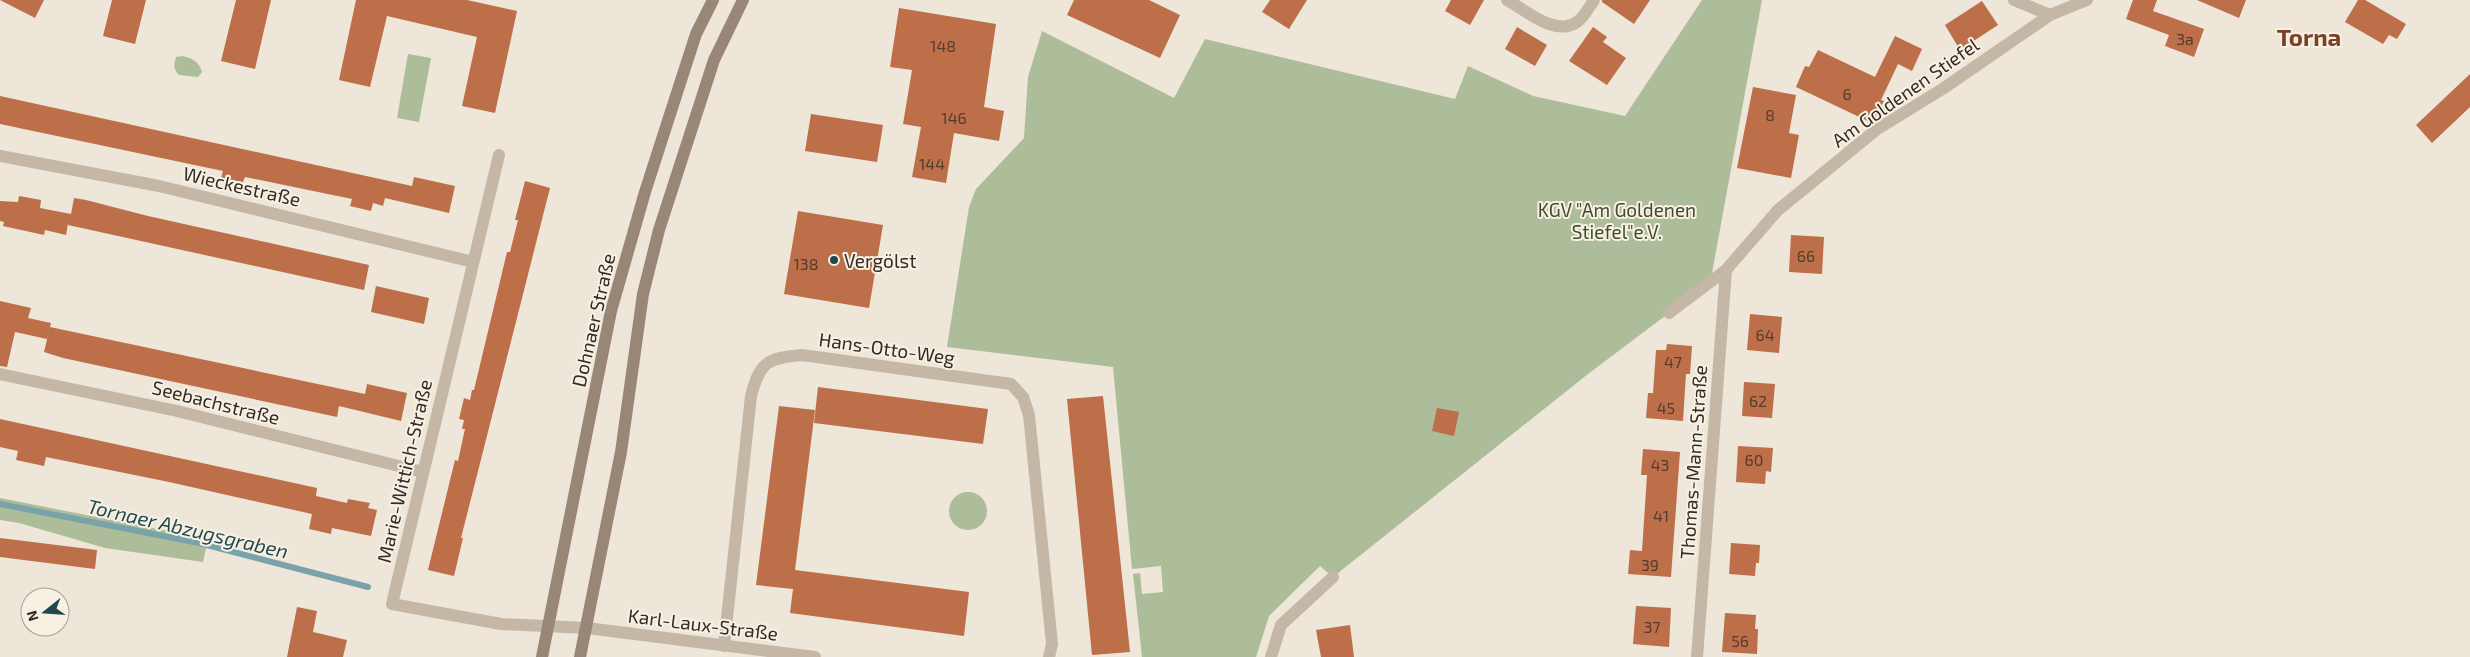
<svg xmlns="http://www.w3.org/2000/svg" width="2470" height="657" font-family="'Exo 2',sans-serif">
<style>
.green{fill:#adbc99}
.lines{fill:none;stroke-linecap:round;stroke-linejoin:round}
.stream{stroke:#79a3a9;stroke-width:6}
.building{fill:#bc6f48}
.minor{stroke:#c5b7a5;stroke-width:12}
.secondary{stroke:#988677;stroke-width:12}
.poi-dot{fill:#1f4850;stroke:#f7f0e3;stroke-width:2}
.labels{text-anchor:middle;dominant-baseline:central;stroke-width:4;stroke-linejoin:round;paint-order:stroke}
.number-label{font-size:16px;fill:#543c2e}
.street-label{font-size:19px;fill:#322b26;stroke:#f7f0e3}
.park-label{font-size:19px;fill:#3e4e2b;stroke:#f7f0e3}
.poi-label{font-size:19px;fill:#322b26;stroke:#f7f0e3;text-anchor:start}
.water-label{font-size:20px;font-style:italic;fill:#1f4850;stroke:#f7f0e3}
.district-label{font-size:24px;font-weight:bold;fill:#7a4125;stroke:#f7f0e3}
</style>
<rect width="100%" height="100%" fill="#eee6d8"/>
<path class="green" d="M1702,0H1762L1712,273L1669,313L1588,374L1333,577L1320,566L1269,616L1256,657H1142L1133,574L1140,573L1142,594L1163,592L1161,566L1132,569L1113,367L947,347L969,207L976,189L1024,138L1028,77L1042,31L1174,98L1205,39L1455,99L1468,66L1533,96L1625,116Z
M408,54L431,58L419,122L397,118Z
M182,56C192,58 199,61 202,72L198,77L179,75C173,69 174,65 176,57Z
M949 511a19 19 0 1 1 38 0a19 19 0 1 1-38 0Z
M0,498L208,539L203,562L105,548L19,523L0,520Z"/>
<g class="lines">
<path class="stream" d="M0,504L199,543L368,587"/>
</g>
<path class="building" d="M0,0H44L35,18Z
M112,0H146L135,44L103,36Z
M236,0H271L255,69L221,61Z
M356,0H467L517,11L495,113L462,106L477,37L387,16L370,87L339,80Z
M1074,0H1149L1180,15L1160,58L1067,15Z
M1270,0H1307L1289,29L1262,12Z
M1451,0H1484L1470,25L1445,11Z
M1602,0H1650L1634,24L1602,2Z
M2133,0H2157L2153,11L2204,29L2194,57L2165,46L2169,35L2126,19Z
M2197,0H2246L2239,18Z
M2358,0H2365L2406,24L2397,39L2389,35L2383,44L2345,22Z
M1982,1L1998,25L1960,50L1945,25Z
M899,8L996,24L984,107L1004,111L999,141L954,133L946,183L912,177L921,127L903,124L912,70L890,67Z
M1517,27L1547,45L1535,66L1505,49Z
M1593,27L1607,37L1603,42L1626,58L1607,85L1569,61Z
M1895,36L1922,49L1912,71L1898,64L1881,100L1884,101L1872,123L1796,87L1805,66L1809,67L1818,50L1875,77Z
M2470,74V107L2432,143L2416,125Z
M1753,87L1796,95L1789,133L1799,135L1791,178L1737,168Z
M0,96L412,186L414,177L455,186L449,213L385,198L383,206L373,203L371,211L350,206L352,199L245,177L243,182L221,178L223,171L0,124Z
M811,114L883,125L877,162L805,151Z
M525,181L550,188L461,538H463L454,576L428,570L455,460L458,461L465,429H462L464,420L459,419L464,398L470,400L472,390H474L507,252H510L518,220H515Z
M19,196L41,200L40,208L71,214L74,198L86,200L148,216L369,265L364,290L68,225V223L66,235L45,230L44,235L3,226L4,222L0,221V201L18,202Z
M798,211L883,225L869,308L784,294Z
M1791,235L1824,237L1822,274L1789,272Z
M376,286L429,298L424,324L371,312Z
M0,301L31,308L28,318L51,323L47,339L15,332L7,367L0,366Z
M1750,314L1782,317L1779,353L1747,350Z
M50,327L365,394L367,384L407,393L401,421L339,406L337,417L63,358L44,352Z
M1667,344L1692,346L1690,374H1686L1683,421L1646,418L1648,393H1653L1656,350H1666Z
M1744,382L1775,384L1772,418L1742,416Z
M818,387L988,409L983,444L814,423Z
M1103,396L1130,652L1092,655L1067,399Z
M779,406L815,410L795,570L969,592L964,636L790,613L793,589L756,585Z
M1437,408L1459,412L1454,436L1432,431Z
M0,419L317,488L316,496L347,503L348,499L370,503L368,508L377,510L371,536L332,528L331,534L309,529L312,514L169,482L46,457L44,466L16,460L18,451L0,447Z
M1738,446L1773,448L1771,472L1766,471L1765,484L1736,482Z
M1643,449L1680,452L1671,577L1628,574L1630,550L1642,551L1647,475H1641Z
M0,538L97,550L95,569L0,557Z
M1731,543L1760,545L1759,563H1756L1755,576L1729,574Z
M1636,606L1671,608L1669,647L1633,644Z
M297,607L317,611L313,632L347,640L343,657H287Z
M1725,613L1756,615L1755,629H1758L1757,654L1722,652Z
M1350,625L1354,657H1321L1316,630Z"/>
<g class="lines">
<path class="minor" d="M1507,0C1527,11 1555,37 1577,22C1584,17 1589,7 1594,0
M2014,0L2050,15
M499,155L392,604L501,624L587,628L815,657
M0,156L159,186L473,262
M1669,313L1726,270L1778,210L1876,130L1944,88L2050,15L2087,0
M0,374L177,411L423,472
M724,646L751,396C760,362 767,358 802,355L1011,384L1023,397L1029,415L1052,644L1049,657
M1271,657L1281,625L1333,577
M1697,657L1726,270"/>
<path class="secondary" d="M542,657L611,311L645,192L674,102L696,34L713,0
M580,657L621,452L643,294L659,230L714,60L743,0"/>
</g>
<circle class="poi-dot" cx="834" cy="260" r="5"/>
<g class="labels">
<g class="number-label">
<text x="2185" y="38">3a</text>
<text x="943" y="45">148</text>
<text x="1847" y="93">6</text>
<text x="1770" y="114">8</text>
<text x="954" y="117">146</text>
<text x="932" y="163">144</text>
<text x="1806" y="255">66</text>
<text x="806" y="263">138</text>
<text x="1765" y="334">64</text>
<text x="1673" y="361">47</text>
<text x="1758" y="400">62</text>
<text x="1666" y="407">45</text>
<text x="1754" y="459">60</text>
<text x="1660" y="464">43</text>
<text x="1661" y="515">41</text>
<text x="1650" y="564">39</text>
<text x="1652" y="626">37</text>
<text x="1740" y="640">56</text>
</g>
<g class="street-label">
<text transform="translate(1905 92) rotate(-35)">Am Goldenen Stiefel</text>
<text transform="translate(242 186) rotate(13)">Wieckestraße</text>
<text transform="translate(593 320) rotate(-77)">Dohnaer Straße</text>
<text transform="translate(887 348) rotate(8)">Hans-Otto-Weg</text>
<text transform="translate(216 402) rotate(14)">Seebachstraße</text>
<text transform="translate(1693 462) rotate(-86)">Thomas-Mann-Straße</text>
<text transform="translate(404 471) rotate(-77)">Marie-Wittich-Straße</text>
<text transform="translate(703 624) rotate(7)">Karl-Laux-Straße</text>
</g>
<g class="park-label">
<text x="1617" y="209">KGV "Am Goldenen<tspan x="1617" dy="22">Stiefel"e.V.</tspan></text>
</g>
<g class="poi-label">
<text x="844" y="260">Vergölst</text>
</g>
<g class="water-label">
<text transform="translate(188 528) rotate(13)">Tornaer Abzugsgraben</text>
</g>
<g class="district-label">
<text x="2309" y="36">Torna</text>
</g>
</g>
<g transform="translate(45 612) rotate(253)"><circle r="24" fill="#f7f0e3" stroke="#a8a197"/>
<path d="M0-4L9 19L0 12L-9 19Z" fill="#1f4850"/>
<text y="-8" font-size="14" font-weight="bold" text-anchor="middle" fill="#322b26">N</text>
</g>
</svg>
